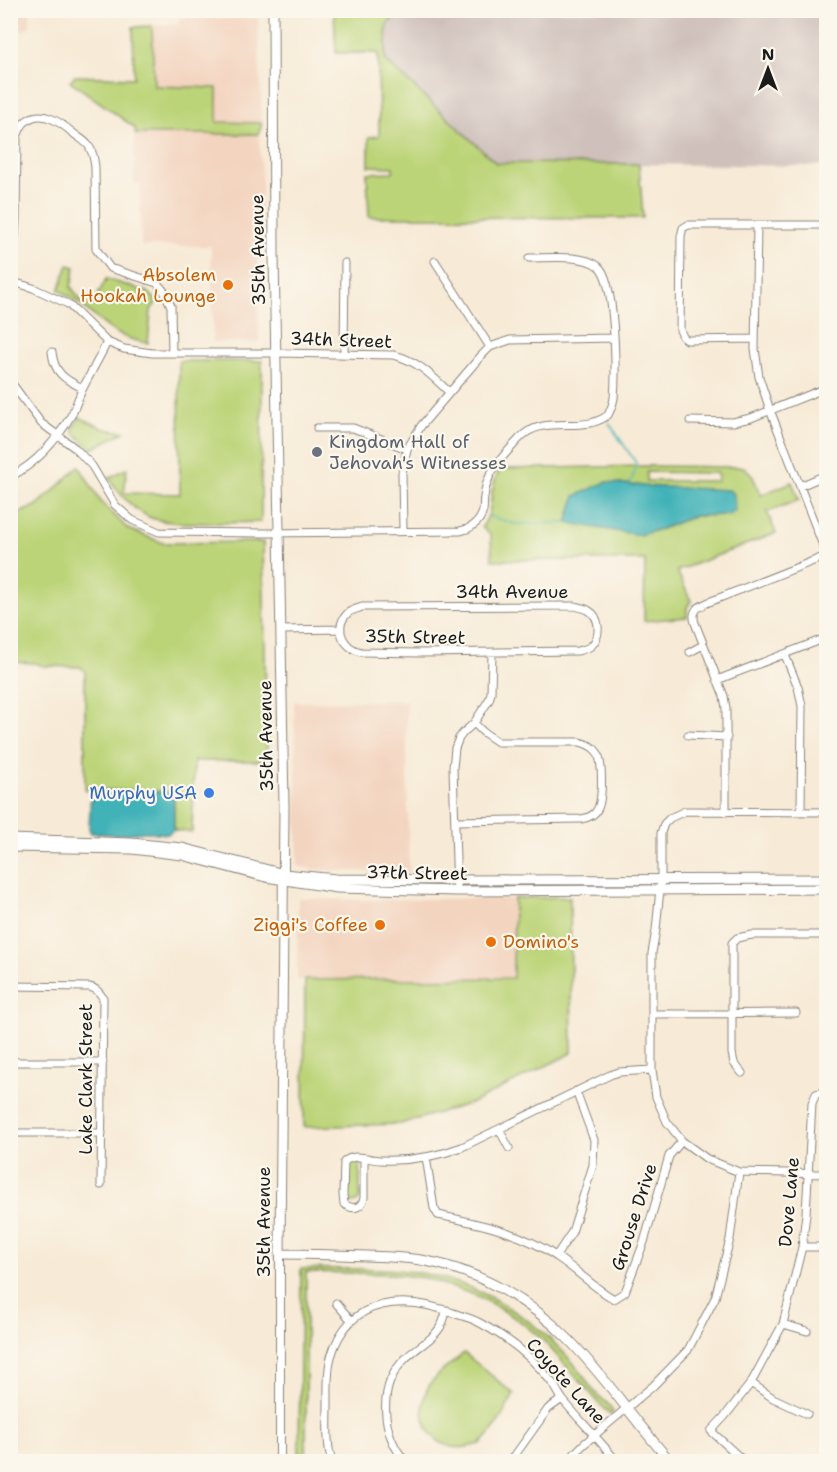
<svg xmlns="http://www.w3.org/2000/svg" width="837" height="1472" font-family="'Shantell Sans',sans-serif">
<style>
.built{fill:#f3d4bf}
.industrial{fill:#cfc0bb}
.green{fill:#bcd478;stroke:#6c784a;stroke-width:1.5;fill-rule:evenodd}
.water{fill:#41b2b8;stroke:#2e676a;stroke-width:1.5}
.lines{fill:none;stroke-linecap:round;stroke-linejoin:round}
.stream{stroke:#41b2b8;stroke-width:1.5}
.minor-casing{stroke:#8a8379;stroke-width:9}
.tertiary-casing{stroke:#8a8379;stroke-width:10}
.secondary-casing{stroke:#8a8379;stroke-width:11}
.minor{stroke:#fff;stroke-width:7}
.tertiary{stroke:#fff;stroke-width:8}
.secondary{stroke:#fff;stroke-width:9}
.food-dot{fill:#e8710a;stroke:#fbf7ec;stroke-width:2}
.worship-dot{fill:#6b7280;stroke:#fbf7ec;stroke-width:2}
.shop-dot{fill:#3f7fe0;stroke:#fbf7ec;stroke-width:2}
.labels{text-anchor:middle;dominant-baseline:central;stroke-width:4.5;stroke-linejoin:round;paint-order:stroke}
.street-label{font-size:18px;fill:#1c1c1c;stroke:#fbf7ec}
.food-label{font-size:18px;fill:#c56008;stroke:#fbf7ec;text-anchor:end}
.worship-label{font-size:18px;fill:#5b616d;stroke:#fbf7ec;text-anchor:start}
.shop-label{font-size:18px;fill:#366cbe;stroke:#fbf7ec;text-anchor:end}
</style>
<rect width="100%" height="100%" fill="#fbf7ec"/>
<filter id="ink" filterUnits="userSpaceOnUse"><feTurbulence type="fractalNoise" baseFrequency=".0167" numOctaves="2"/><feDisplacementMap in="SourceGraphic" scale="12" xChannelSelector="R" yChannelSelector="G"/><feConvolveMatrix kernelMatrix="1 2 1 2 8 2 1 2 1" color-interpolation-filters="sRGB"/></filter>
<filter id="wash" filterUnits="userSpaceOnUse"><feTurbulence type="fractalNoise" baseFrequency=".008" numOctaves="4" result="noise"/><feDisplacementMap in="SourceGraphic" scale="24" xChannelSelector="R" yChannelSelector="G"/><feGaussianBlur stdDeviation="1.35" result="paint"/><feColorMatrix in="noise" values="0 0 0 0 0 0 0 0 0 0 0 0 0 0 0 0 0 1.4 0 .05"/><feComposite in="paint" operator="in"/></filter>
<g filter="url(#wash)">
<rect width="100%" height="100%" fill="#f7ead6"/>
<path class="built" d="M10,11H30V27L22,31L11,24Z
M180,18H258L262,123L217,122L216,88L154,86L152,26L178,24Z
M135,134H259L262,182L257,246L259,342H213L211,246H141L140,184H134Z
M406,701L409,873L316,870L298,866L294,702Z
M298,898L365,900L514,898V978L297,980Z"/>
<path class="industrial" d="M401,11H826V166L496,163L385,60L387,25Z"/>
<path class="green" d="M334,11H401L387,25L385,60L496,163L639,164L643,218L369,217L367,173L393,172V167L369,166V137L379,136L378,53H336Z
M152,26L154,86L217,88V122L262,123L259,134H135V128L70,81L75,76L134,78L133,27Z
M68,265L75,267L71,287L80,299L93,305L106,279L148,292L157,301L151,310L148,343C103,337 94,308 59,290Z
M179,361H262L261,522C235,522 171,527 149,517C131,508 119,494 109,478L127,468L124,493L180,494Z
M79,417L105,429L124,432L92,449L75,434L73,430Z
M79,466L101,502L128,529L163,543L263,542L267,761H194L192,832L174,830V792L85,790V672L81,667L44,666L35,663L11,662L10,517L36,506L61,484Z
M645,466L744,467L752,475L761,495L792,482L799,500L767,512L776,533L677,571L691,601L687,607V617L644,621L645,560H492L491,536L482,527C493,512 489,504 493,488C494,481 497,475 501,469ZM647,472L717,473L718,481H647ZM605,482L644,486L730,515L695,516L661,529L639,535Z
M570,897L572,1053L472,1103L400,1124L304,1127L305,980L513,978L514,898Z
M356,1160L360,1165V1198L357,1202L352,1203L347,1198L348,1165L350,1161Z
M301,1269C318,1268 334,1269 351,1269C369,1269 388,1268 406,1271C476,1279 539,1319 582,1374C586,1380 590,1387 595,1392C602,1401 609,1401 613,1412L610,1415L543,1340L520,1321L498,1307L475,1295L425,1278L393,1274L306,1272V1461H299Z
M464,1353L514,1394C506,1409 500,1421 490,1434C487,1437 484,1442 480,1444C478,1445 474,1445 471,1446C433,1456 411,1416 430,1384C436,1375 455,1361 464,1353Z"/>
<path class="water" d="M606,482L644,486L729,490L734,494L735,510L730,515L694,516L661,529L639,535L567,523L575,496Z
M91,790L174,792V830L168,834L146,832L116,835L91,833L89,828Z"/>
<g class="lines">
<path class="stream" d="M609,423L636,463V468L630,484
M488,516L515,524L567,523"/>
</g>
</g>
<g filter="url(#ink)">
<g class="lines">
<g class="minor-casing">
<path id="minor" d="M826,225H757L755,349L759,377L770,410L826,553
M10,250L15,236L16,219L17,136C19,132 21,126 24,123C40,107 60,122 73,133C78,137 84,140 88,145C93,151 94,159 95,167L96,249L110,268L157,283L164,291L171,306L172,353
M435,261L490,347
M10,281L33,288L68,304L107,342L124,349L152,353H276L393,355C417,360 432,376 449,392
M755,339L687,340L683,337L680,330L681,236L683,228L688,225H757
M52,352C54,373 65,380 83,388
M344,354L345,263
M10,381L41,423L75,448L92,466L115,505L132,520L159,532L266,533L460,531C471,529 480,522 483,511C484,506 483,501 484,497C485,488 488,478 493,470C499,459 511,448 520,438C544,413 583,435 608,415C611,409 613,404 614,398C616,374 616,279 598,266C583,254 548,258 529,258
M690,421L733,422L751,418L826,388
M317,428H353L407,449
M10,477C37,463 57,440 72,414C76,405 79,396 83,388C91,372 100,357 107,342
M800,486L826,475
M403,531L402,473L407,449L421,426L480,357L490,347L510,340L614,338
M574,606C578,607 584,608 588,610C601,617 601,637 591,646C587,649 582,650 577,651L421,653L361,652C343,648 333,627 348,613C352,610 357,609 362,607Z
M281,630L341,629
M690,652L703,645
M785,655L798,687L802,706L801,812
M717,680L826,638
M688,735L727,737
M726,812V708L724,696L695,623C691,610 698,607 709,602L826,556
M826,812L685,811L670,818L664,824L661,833V879L656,930L652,953V1070L656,1097L667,1122L682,1141L707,1159L739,1172L826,1174
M455,821L581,819C587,818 594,816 597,810C603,800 603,761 597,752C593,746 587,744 580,742H498L483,732L474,723
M457,891L453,768L455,748L459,738L463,733L474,723L489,700L491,693L492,653
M10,986L89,987C96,988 99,992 103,998L101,1185
M653,1014L796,1013
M10,1062H103
M742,1073L734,1063L732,1053V943L737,938L752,935H826
M499,1129L509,1148
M10,1133H102
M426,1157L434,1208L438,1215C480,1224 522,1232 557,1257C577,1270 593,1287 614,1299L625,1292L644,1242L669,1156L682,1141
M364,1158V1198C361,1209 353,1210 344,1204L343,1195L344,1162C355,1152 368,1160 381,1160C409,1161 436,1157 462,1147L610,1075L619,1072L652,1070
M802,1247H826
M556,1256L572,1232L593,1165L594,1140L576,1091
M336,1303L351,1320
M783,1324L807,1331
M751,1383L773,1398L807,1414
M332,1462C326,1443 328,1422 328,1402C328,1388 327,1371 331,1357C349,1294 408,1295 459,1315C466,1317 473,1319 480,1323C508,1338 534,1358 553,1384C557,1389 559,1395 563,1400C580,1421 600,1440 617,1462
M406,1462C381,1434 377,1386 405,1359C416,1347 435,1339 442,1324C444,1320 445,1315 447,1310
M510,1462L548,1409L562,1399
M569,1462L575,1453L584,1444L653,1386L688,1350L715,1298L730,1239L739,1172
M745,1462L711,1431L725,1416L751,1383L783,1324L802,1247L806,1214L812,1103L816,1094L826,1092"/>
</g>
<g class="tertiary-casing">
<path id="tertiary" d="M280,1462V1254"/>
</g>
<g class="secondary-casing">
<path id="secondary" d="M273,10L274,256L284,806L280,1254C309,1254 338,1255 367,1256C387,1257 407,1257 426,1261C479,1271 531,1301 568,1339C606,1377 635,1422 671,1462
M10,839L131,843L182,848L284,874L336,879L456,880L826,879
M10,847L132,849L182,855L266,877L337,888L457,891L826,889"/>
</g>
<use href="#minor" class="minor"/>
<use href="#tertiary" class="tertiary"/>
<use href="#secondary" class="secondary"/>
</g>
</g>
<g class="food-dot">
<circle cx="228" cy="285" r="6"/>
<circle cx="380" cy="925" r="6"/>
<circle cx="491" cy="942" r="6"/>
</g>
<circle class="worship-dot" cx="317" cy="452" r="6"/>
<circle class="shop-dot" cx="209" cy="793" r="6"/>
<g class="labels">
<g class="street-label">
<text transform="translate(258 250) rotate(-91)">35th Avenue</text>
<text transform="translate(341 340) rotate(2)">34th Street</text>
<text x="512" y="592">34th Avenue</text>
<text transform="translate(415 637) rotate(1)">35th Street</text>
<text transform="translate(266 736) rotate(-91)">35th Avenue</text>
<text transform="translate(417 873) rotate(1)">37th Street</text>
<text transform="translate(86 1079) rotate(-90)">Lake Clark Street</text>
<text transform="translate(789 1202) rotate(-85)">Dove Lane</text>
<text transform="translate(634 1217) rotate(-72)">Grouse Drive</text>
<text transform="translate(264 1222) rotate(-90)">35th Avenue</text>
<text transform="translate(566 1381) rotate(48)">Coyote Lane</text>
</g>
<g class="food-label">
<text x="216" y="275">Absolem<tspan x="216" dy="21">Hookah Lounge</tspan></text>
<text x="368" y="925">Ziggi's Coffee</text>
<text x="503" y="942" text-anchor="start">Domino's</text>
</g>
<g class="worship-label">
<text x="329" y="442">Kingdom Hall of<tspan x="329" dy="21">Jehovah's Witnesses</tspan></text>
</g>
<g class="shop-label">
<text x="197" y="793">Murphy USA</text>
</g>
</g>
<rect width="837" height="1472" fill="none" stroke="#fbf7ec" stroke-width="36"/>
<g transform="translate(768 69)" stroke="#fbf7ec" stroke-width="4.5" paint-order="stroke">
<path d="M0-4.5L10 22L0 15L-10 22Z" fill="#1c1c1c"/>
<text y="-9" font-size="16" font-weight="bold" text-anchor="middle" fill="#1c1c1c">N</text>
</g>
</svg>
